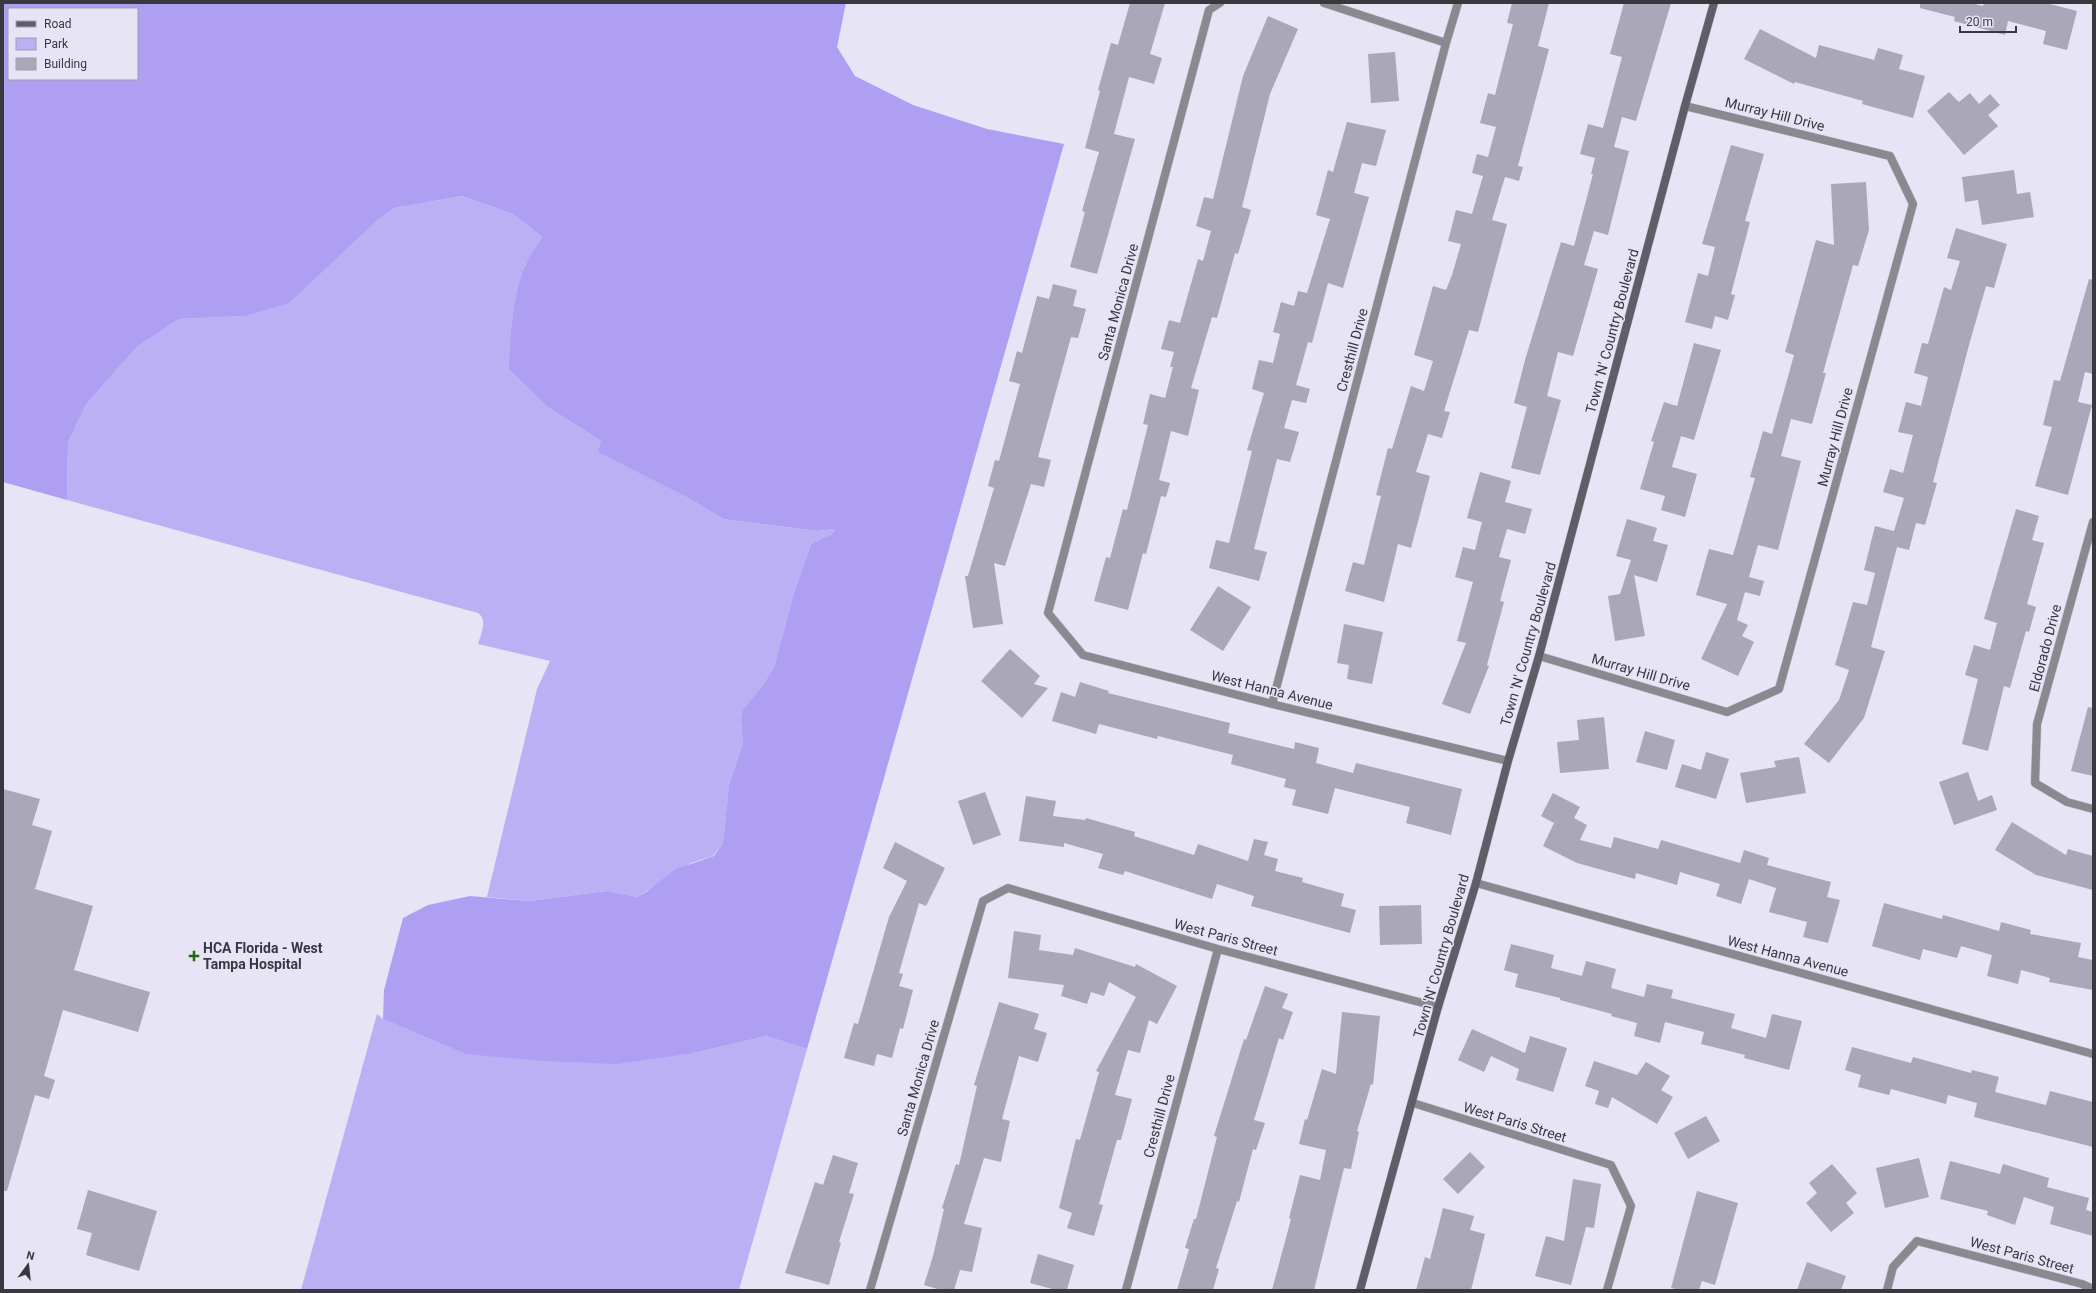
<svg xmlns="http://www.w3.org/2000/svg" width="2096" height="1293" font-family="Roboto,sans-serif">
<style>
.green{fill:#bbb0f4}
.forest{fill:#ae9ff3;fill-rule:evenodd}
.building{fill:#a9a7b8}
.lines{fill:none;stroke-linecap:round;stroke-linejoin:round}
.street-casing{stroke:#c3c2d1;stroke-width:9}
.secondary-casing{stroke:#c3c2d1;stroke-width:9}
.street{stroke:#8a8990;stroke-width:8}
.secondary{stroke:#5f5d68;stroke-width:8}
.poi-dot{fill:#1c6c0f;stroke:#e6e4f5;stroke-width:1.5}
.labels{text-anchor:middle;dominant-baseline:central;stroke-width:3;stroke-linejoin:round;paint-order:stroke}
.street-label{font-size:14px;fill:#39383f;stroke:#e6e4f5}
.poi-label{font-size:14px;font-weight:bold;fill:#39383f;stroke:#e6e4f5;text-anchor:start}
</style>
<rect width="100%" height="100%" fill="#e6e4f5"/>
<path class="green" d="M462,196L513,214L542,237L525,265L549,408L601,441L613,459L690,499L723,519L817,531L835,529L832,534L811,544L794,592L774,667L741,721L743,743L729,785L723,843L713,856L691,863L637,897L607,891L529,901L487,897L537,689L550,661L478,644C481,634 488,620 478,613L67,500L68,442L87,403L137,347L179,319L245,316L394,208Z
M377,1014L383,1019L465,1054L694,1053L766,1036L807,1049L739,1290H301Z"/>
<path class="forest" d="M3,3H846L837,47L855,76L913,105L987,129L1064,144L807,1049L766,1036L694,1053L617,1064L544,1061L465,1054L383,1019L384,990L403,918L428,905L470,896L529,901L607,891L637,897L646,892L676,869L714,856L723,843L729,785L743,743L741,721L743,710L761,688L774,667L794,592L811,544L832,534L835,529L817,531L723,519L690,499L598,452L601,441L549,408L509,369C511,334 512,298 525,266C529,256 537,246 542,237L513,214L462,196L394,208L375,222L289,303L245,316L179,319L137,347L87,403L68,442L67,500L3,482ZM9,9H137V79H9Z"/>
<path class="building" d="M1130,3H1165L1150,54L1162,58L1154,84L1129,77L1114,134L1135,139L1097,274L1070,267L1085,212L1082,211L1099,152L1085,148L1100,91L1098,90L1111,43L1118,45Z
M1512,3H1549L1538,46L1549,49L1518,166L1523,167L1519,181L1505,177L1492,220L1507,224L1478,332L1469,330L1444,411L1450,412L1442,438L1428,434L1416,472L1430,476L1411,548L1398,544L1384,602L1345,591L1353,562L1364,565L1381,496L1376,495L1388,448L1392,449L1411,386L1424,391L1433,361L1414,355L1433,286L1446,290L1452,275L1461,244L1448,241L1456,210L1472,214L1483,176L1472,173L1477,154L1488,157L1496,127L1480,123L1488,93L1495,95L1513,24L1507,23Z
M1624,3H1671L1636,121L1622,117L1614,147L1629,151L1608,235L1594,231L1584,265L1598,269L1573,356L1558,352L1547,396L1561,400L1540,475L1511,468L1527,407L1514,403L1525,360L1561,242L1574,246L1593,174H1591L1595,158L1580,154L1588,124L1603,128L1622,57L1610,54Z
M1920,3H1971L1983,6L1984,3H2046L2077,11L2067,50L2043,44L2046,31L2008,21L2005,35L1954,21L1955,17L1920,8Z
M1268,16L1298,29L1270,94L1242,207L1251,210L1238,254L1235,253L1217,318L1212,317L1191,388L1199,390L1188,436L1171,431L1159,480L1170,483L1166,497L1161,496L1146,554L1143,553L1128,610L1094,601L1106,557L1110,558L1123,509L1127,510L1148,425L1143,424L1150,394L1165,398L1173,367H1170L1174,352L1161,349L1169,320L1180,323L1198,259L1203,261L1211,231L1196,226L1204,197L1213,199L1243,76Z
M1760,29L1816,58L1819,45L1874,60L1878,48L1903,55L1899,69L1925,76L1913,118L1862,104L1863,101L1795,82L1794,84L1744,59Z
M1395,52L1399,101L1371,103L1368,54Z
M1949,92L1959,102L1970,93L1979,104L1990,94L2000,105L1988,115L1998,126L1964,155L1927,111Z
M1347,122L1386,130L1376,166L1362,163L1354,193L1369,197L1343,288L1328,283L1312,343L1308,342L1296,385L1310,389L1306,403L1292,400L1284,428L1299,432L1290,462L1277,459L1254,549L1267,552L1259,581L1209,568L1216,540L1229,543L1252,451L1247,450L1264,393L1252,389L1259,360L1273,363L1280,334L1273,332L1281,302L1294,306L1298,291L1307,293L1330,219L1316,215L1328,170L1333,172Z
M1731,145L1764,154L1745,221L1750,222L1731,294L1735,295L1728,320L1715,316L1712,329L1685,322L1698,273L1708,276L1715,247L1702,244Z
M2014,170L2017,194L2030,192L2034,217L1982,225L1978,200L1965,202L1962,177Z
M1866,182L1869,230L1858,266L1853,265L1823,373H1826L1812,424L1791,419L1781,456L1801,461L1778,550L1758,545L1749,577L1764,581L1760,596L1745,592L1737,620L1748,625L1742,636L1754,642L1738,676L1701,659L1727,604L1696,595L1709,549L1733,555L1755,478L1750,477L1763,431L1772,434L1794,355L1785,352L1816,240L1834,245L1831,184Z
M1956,228L2007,244L1994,288L1986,286L1969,345L1933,482L1937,483L1925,525L1916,523L1909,550L1897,547L1871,647L1885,651L1864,718L1829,763L1804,744L1839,700L1849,670L1835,665L1853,602L1867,605L1875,573L1864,570L1875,526L1894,531L1904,498L1883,492L1890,469L1903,473L1913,435L1898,432L1906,402L1921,406L1928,377L1914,373L1922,343L1928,344L1944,287L1951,290L1960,261L1947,258Z
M2089,279L2093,280V374L2085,372L2078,402L2092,405L2068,495L2035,486L2052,427L2043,425L2054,380L2060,381Z
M1053,284L1077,290L1073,306L1086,309L1078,338L1071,337L1038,457L1051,460L1044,487L1031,484L1005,566L994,563L1003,624L973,628L965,576H968L994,488L988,486L995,460L999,461L1020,384L1009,381L1017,351L1022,353L1037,296L1049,299Z
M1694,343L1721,350L1694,440L1681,436L1672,467L1697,474L1685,517L1661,510L1665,496L1640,489L1654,442L1651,441L1664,402L1677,406Z
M1480,472L1511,481L1505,502L1532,509L1525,534L1507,529L1499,557L1511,560L1500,601L1504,602L1487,665L1489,666L1470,714L1442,704L1466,643L1457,641L1473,582L1455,577L1463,547L1475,550L1482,522L1467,518Z
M2016,509L2039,516L2032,540L2044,543L2027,604L2036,607L2029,632L2026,631L2010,688L2004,686L1988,751L1962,744L1978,679L1965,675L1974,645L1990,650L1997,623L1984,619Z
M1627,519L1657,528L1653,541L1668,545L1657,582L1634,575L1645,636L1615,641L1608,596L1620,594L1631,560L1616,556Z
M1218,586L1251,607L1223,651L1190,630Z
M1344,624L1383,632L1372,684L1347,679L1349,665L1337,663Z
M1010,649L1040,676L1034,684L1048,688L1022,718L981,681Z
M1080,682L1109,691L1108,693L1230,723L1228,733L1294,749L1295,742L1319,748L1316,763L1353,773L1356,763L1462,789L1451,835L1406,823L1410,807L1335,788L1328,814L1292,805L1296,790L1284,787L1286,779L1231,764L1233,755L1158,736L1157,739L1099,724L1096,734L1052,721L1061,692L1075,697Z
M2088,707L2093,708V776L2071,771Z
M1604,717L1609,769L1560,773L1557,742L1579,740L1577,720Z
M1645,731L1675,740L1667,770L1636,762Z
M1706,752L1729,759L1716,799L1675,787L1682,764L1701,770Z
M1799,757L1806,793L1746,803L1740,773L1776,767L1774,761Z
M1968,772L1978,801L1992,795L1997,810L1954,825L1939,782Z
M3,789L40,799L32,825L52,831L35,889L93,906L74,970L150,992L138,1032L63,1010L44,1076L55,1080L49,1099L35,1095L7,1191H3Z
M985,792L1001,835L973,845L958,801Z
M1553,793L1580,807L1574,818L1587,825L1580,840L1611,848L1614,837L1658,849L1661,840L1740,863L1744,850L1769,858L1767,865L1831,882L1827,897L1840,900L1828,943L1803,937L1807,922L1769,912L1776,888L1749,879L1741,904L1716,896L1720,884L1680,872L1677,885L1636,873L1635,879L1577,863L1543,846L1554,823L1541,816Z
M1026,796L1056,801L1053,816L1085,820L1086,818L1135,832L1134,836L1194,855L1198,844L1248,861L1254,839L1268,842L1264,855L1278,859L1275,871L1303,878L1302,882L1344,894L1341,906L1356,910L1350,933L1251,906L1254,896L1217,884L1212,899L1125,871L1123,875L1098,868L1103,854L1064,843V847L1019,841Z
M2012,822L2066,855L2068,849L2093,856V890L2036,875L1995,850Z
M895,842L945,868L926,906L919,903L899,973L903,974L899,986L913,990L903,1029L900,1028L892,1058L877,1054L874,1066L844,1058L854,1023L858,1024L889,917L907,881L883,868Z
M1884,903L1942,919L1943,915L1999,931L2001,922L2031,930L2030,934L2081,943L2078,957L2093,960V990L2049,982L2050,978L2021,970L2018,984L1987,976L1992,955L1961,946L1957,958L1923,949L1920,960L1872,946Z
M1421,905L1422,944L1380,945L1379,906Z
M1014,931L1041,935L1039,950L1073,955L1075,948L1135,967L1136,964L1177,986L1157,1024L1149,1020L1140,1053L1128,1050L1115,1095L1132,1099L1121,1140H1117L1099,1204L1103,1205L1094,1236L1067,1228L1072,1213L1059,1208L1076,1139L1080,1140L1099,1072L1096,1071L1136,997L1109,982L1104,996L1091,992L1087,1004L1061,996L1064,985L1008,978Z
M1511,944L1554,955L1551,968L1582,976L1586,961L1616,969L1611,988L1644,997L1647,984L1673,990L1671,998L1735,1014L1731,1028L1766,1038L1772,1014L1802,1021L1789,1070L1744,1058L1745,1055L1701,1044L1704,1032L1665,1022L1660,1043L1634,1036L1637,1023L1611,1016L1612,1014L1560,1000V998L1515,987L1518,974L1504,970Z
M1265,986L1288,994L1282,1008L1293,1012L1283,1040L1279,1038L1254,1120L1265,1123L1256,1150L1253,1149L1239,1202L1237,1201L1216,1268L1219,1269L1213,1290H1177L1189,1249L1185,1248L1194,1219H1196L1217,1137L1214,1136L1244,1039L1246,1040Z
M999,1002L1039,1014L1034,1029L1047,1033L1038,1062L1019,1056L1002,1119L1010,1121L1001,1162L984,1158L964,1224L982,1228L972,1272L960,1270L954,1290H941L924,1285L933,1256L944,1209L942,1208L956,1164L959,1165L977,1086L974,1085Z
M1342,1012L1380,1016L1373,1085L1371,1084L1357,1131L1359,1132L1351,1169L1344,1168L1314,1290H1272L1291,1219L1289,1218L1300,1175L1320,1180L1326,1150L1299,1144L1305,1119L1307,1120L1322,1069L1336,1074Z
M1472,1029L1525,1053L1530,1036L1567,1048L1553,1092L1516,1080L1519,1069L1491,1056L1484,1072L1458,1060Z
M1852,1047L1911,1063L1913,1057L1971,1073L1972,1070L1999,1077L1995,1092L2046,1105L2050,1091L2093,1102V1147L1974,1117L1977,1103L1948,1095L1946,1104L1891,1089L1889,1095L1858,1087L1861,1075L1845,1070Z
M1594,1061L1637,1075L1646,1062L1670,1076L1661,1090L1673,1097L1657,1124L1612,1097L1608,1108L1595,1104L1599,1091L1585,1086Z
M1706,1116L1720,1141L1688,1159L1674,1133Z
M1470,1152L1485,1167L1458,1194L1443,1179Z
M833,1155L858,1163L849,1193L854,1194L839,1242L841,1243L829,1285L785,1273L815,1182L823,1185Z
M1919,1158L1929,1197L1885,1208L1876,1168Z
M1950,1161L2000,1174L2003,1164L2049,1178L2047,1187L2089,1198L2086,1210L2093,1212V1236L2050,1224L2054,1207L2024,1197L2015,1225L1987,1215L1988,1211L1940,1199Z
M1832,1164L1857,1193L1846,1203L1854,1213L1831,1232L1806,1203L1817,1193L1809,1183Z
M1573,1179L1601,1184L1594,1228L1586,1227L1571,1285L1535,1276L1546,1236L1564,1241Z
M88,1190L157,1211L139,1271L86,1255L92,1233L77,1229Z
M1697,1191L1738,1203L1715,1285L1702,1281L1699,1290H1680L1671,1288Z
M1443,1208L1474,1216L1470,1230L1485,1234L1471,1290H1416L1425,1257L1430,1259Z
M1038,1254L1074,1265L1067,1290H1056L1030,1283Z
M1807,1262L1846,1276L1841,1290H1797Z"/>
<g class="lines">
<g class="street-casing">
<path id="street" d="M1220,3L1209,10L1048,613L1083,655L1272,704L1508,761
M1324,3L1446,43
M2093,522L2037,724L2035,783L2067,802L2093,809
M1539,656L1727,712L1779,689L1913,204L1890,156L1685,106
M1272,704L1446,43L1458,3
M1476,883L2093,1054
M1413,1103L1611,1165L1631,1206L1607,1290
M870,1290L983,901L1008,888L1218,949L1438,1007
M1126,1290L1218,949
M1887,1290L1893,1267L1917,1241L2082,1284L2093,1289"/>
</g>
<g class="secondary-casing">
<path id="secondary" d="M1360,1290L1438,1007L1476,883L1508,761L1539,656L1685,106L1714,3"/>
</g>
<use href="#street" class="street"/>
<use href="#secondary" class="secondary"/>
</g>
<path class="poi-dot" d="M192 950h4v4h4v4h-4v4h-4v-4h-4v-4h4z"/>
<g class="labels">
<g class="street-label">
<text transform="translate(1775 114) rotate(14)">Murray Hill Drive</text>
<text transform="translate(1118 302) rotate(-75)">Santa Monica Drive</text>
<text transform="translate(1612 331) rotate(-75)">Town 'N' Country Boulevard</text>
<text transform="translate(1352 350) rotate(-75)">Cresthill Drive</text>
<text transform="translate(1835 437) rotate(-75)">Murray Hill Drive</text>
<text transform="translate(1528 644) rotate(-74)">Town 'N' Country Boulevard</text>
<text transform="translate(2045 648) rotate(-75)">Eldorado Drive</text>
<text transform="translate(1641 672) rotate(16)">Murray Hill Drive</text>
<text transform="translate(1272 690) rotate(14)">West Hanna Avenue</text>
<text transform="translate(1226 937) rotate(15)">West Paris Street</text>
<text transform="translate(1441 956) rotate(-74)">Town 'N' Country Boulevard</text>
<text transform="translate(1788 956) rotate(15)">West Hanna Avenue</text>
<text transform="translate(918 1078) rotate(-74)">Santa Monica Drive</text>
<text transform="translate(1159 1116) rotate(-75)">Cresthill Drive</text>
<text transform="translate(1515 1122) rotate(17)">West Paris Street</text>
<text transform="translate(2022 1255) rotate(15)">West Paris Street</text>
</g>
<g class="poi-label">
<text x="203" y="948">HCA Florida - West<tspan x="203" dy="16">Tampa Hospital</tspan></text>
</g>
</g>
<rect width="2096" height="1293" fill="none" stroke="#39383f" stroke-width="8"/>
<rect x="8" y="8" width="130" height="72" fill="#e6e4f5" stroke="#a19fac"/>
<rect x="16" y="21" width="20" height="6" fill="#5f5d68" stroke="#a19fac"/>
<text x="44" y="28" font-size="12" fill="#39383f">Road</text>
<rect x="16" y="38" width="20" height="12" fill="#bbb0f4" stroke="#a19fac"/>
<text x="44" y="48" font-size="12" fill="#39383f">Park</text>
<rect x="16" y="58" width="20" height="12" fill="#a9a7b8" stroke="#a19fac"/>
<text x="44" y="68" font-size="12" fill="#39383f">Building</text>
<g transform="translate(28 1265) rotate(15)" stroke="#e6e4f5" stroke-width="3" paint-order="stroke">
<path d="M0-3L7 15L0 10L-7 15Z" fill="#39383f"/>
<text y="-6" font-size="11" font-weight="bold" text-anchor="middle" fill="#39383f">N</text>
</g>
<path d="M1960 26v6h56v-6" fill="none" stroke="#39383f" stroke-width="2"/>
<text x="1966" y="26" font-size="12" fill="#39383f" stroke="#e6e4f5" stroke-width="3" paint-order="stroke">20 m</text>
</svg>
